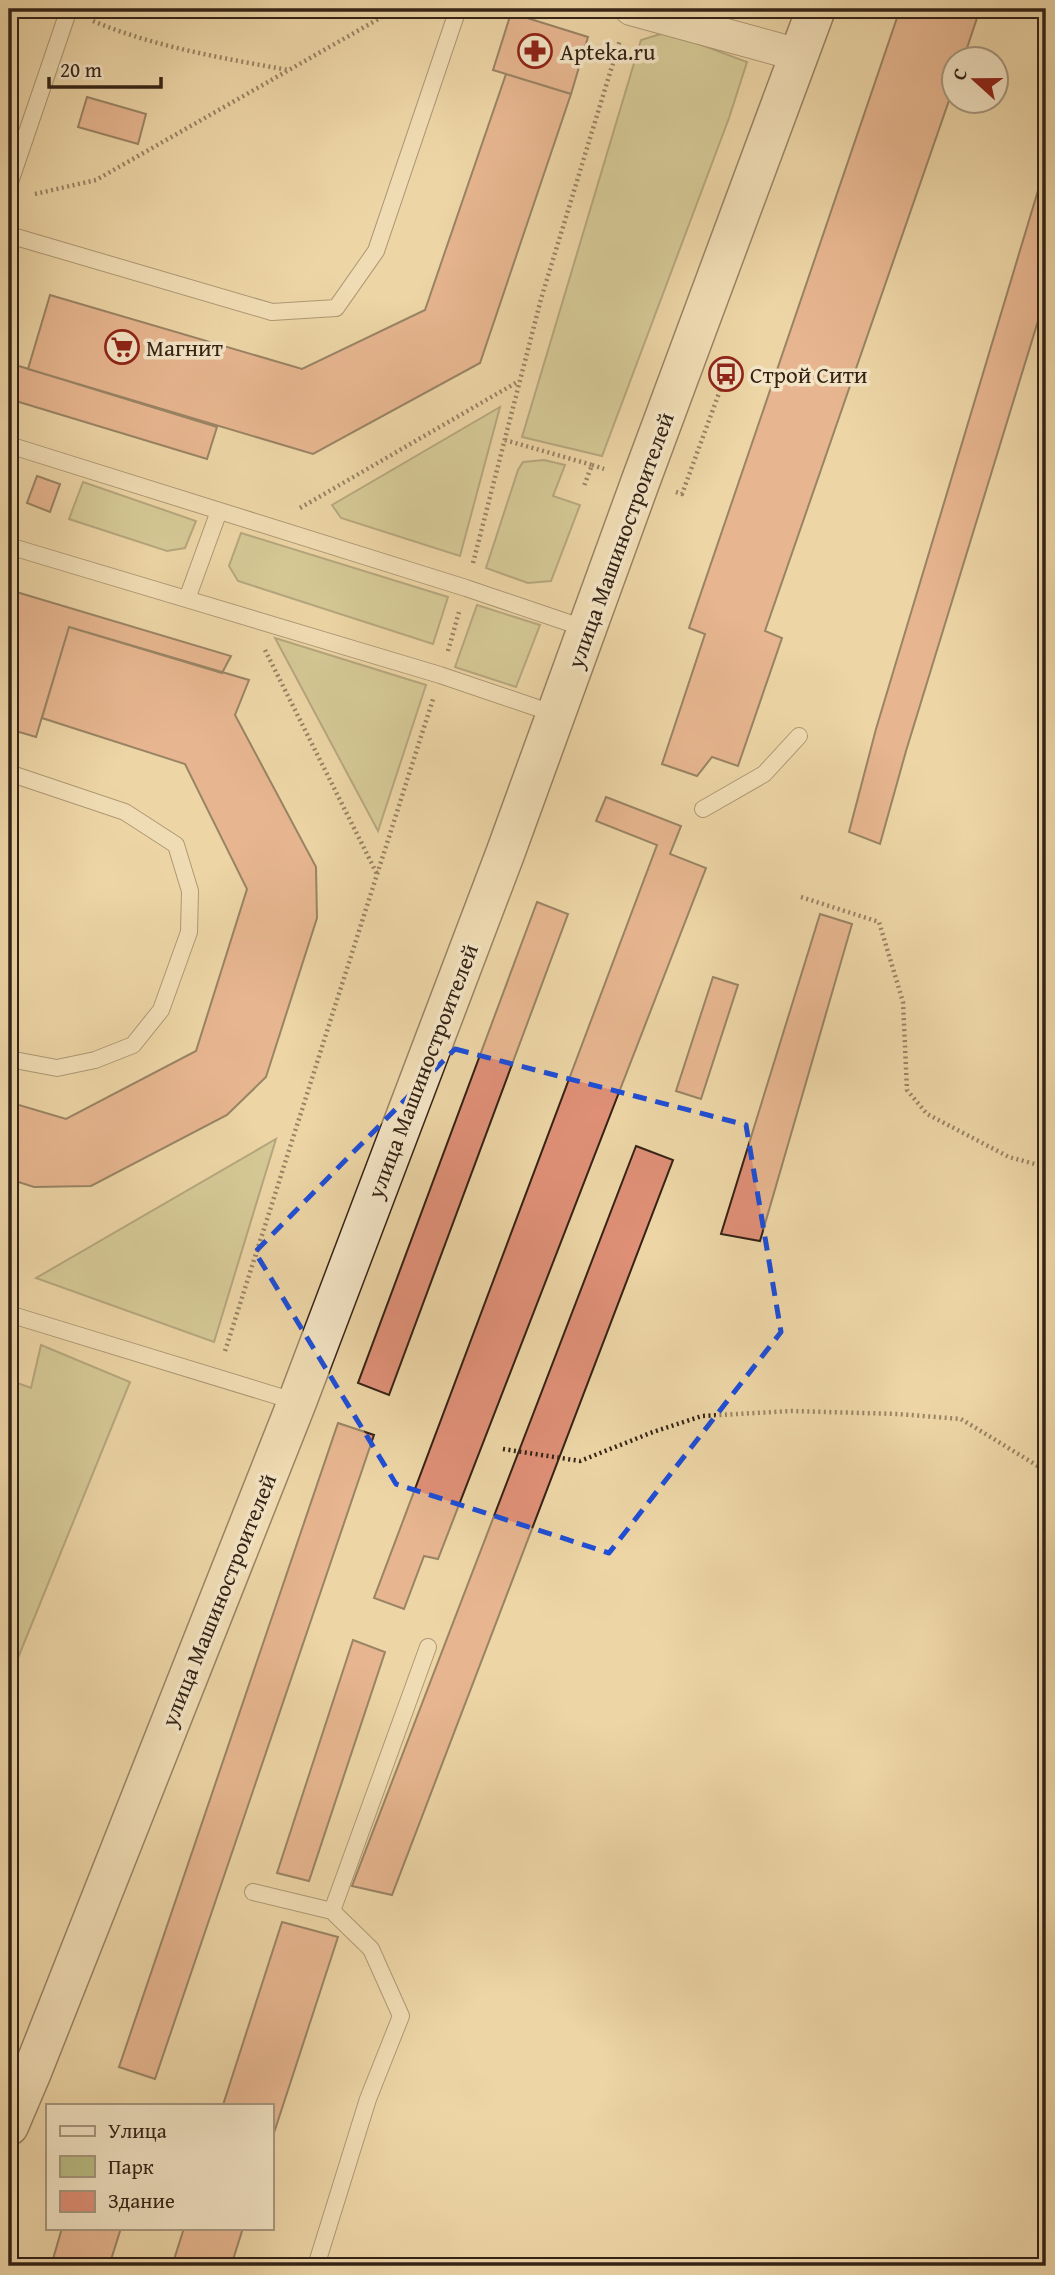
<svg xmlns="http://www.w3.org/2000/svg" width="1055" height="2275" font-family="'Gentium Book Plus',serif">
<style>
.green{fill:#babd85;stroke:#77704e;stroke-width:2}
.building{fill:#df9077;stroke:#342316;stroke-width:2}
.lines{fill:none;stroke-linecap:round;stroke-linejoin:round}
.service-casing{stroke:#62503a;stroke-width:18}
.minor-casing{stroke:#62503a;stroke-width:34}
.secondary-casing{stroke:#342316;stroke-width:41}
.path{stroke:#342316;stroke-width:4.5;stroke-dasharray:2 3.5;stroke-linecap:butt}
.service{stroke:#f3e4c5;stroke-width:16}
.minor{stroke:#f3e4c5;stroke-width:32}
.secondary{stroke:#f3e4c5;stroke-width:38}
.marked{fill:none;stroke:#1d4ed8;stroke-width:5;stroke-dasharray:14 9;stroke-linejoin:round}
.labels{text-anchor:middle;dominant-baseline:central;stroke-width:7;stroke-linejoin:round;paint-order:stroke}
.poi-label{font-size:23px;fill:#342316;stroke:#f3e4c5;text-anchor:start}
.street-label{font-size:23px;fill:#342316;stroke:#f3e4c5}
</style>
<rect width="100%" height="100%" fill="#edd5a6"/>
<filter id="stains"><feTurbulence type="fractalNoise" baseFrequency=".00286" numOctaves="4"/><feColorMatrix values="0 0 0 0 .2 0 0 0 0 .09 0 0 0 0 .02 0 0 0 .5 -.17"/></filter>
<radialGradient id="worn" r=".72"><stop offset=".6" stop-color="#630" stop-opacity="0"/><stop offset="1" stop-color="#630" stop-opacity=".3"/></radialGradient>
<path class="green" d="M667,32L747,62L729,118L602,456L522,437L641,40Z
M500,407L460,556L341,518L332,505Z
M544,460L565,465L553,496L580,505L551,581L528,583L486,568L518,470L523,462Z
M83,482L196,521L185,548L167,551L69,519Z
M241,533L448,597L433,644L238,581L229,566Z
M477,605L540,625L516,687L455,667Z
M275,638L426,685L378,831Z
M276,1139L214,1342L36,1278Z
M41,1345L130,1382L9,1680V1380L31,1388Z"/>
<path class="building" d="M900,9H980L963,60H954V86L765,631L782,638L738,766L712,757L697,776L662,764L705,634L689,628Z
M511,13L588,37L571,94L493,70Z
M506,74L571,94L480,363L313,454L28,369L50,295L302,369L425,310Z
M87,97L146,114L138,144L78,127Z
M1046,164V295L906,751L880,844L849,832L876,729Z
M9,363L217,427L207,459L9,399Z
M37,476L60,484L50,512L27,503Z
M13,591L231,656L222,673L69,627L36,737L9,729V605Z
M69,627L249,680L235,715L316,867L317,918L266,1077L227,1115L91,1186L34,1187L9,1179V1102L66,1119L196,1051L247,889L185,764L42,718Z
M606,797L681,826L670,854L706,868L438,1559L424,1556L404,1609L374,1598L657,845L596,821Z
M537,902L568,914L389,1395L358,1383Z
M820,914L852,924L760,1241L721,1234Z
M713,977L738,985L701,1099L676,1091Z
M636,1146L673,1160L392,1895L352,1886Z
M338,1423L374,1435L155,2079L119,2067Z
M353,1640L385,1652L309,1881L277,1873Z
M282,1922L338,1937L271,2142V2105H223Z
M62,2228H121L109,2266H51Z
M184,2228H243L231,2266H172Z"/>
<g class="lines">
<g class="service-casing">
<path id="service" d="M9,185L69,9
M9,235L272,312L336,308L376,251L458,9
M9,445L466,588L587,629
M9,546L440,675L555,714
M187,599L219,511
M9,773L125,812L176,845L190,891L189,932L161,1010L133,1045L95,1060L57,1068L9,1059
M703,809L764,774L799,736
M9,1314L297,1402
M253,1892L332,1911L371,1949L401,2016L368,2099L316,2266
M332,1911L428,1647"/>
</g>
<g class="minor-casing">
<path id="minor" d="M631,9L799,55"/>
</g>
<g class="secondary-casing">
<path id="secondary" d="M9,2126L32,2072L297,1402L505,854L641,480L816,9"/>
</g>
<path class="path" d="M93,21C155,47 222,58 288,70
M35,194L96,180L396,9
M505,440L592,465L584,486
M592,465L604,469
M676,492L682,494L726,374
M300,508L519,381
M473,563L541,299L620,40
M265,650L377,874
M448,651L459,612
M801,897L879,922L903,1002L907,1090L927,1114L1009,1157L1046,1167
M225,1351L433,699
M503,1449L580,1461L653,1432L702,1416L791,1411L898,1414L961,1419L1046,1471"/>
<use href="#service" class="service"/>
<use href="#minor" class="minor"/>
<use href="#secondary" class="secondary"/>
</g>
<path d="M0 0H1055V2275H0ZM455,1049L746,1125L781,1332L609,1553L396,1484L255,1252Z" fill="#edd5a6" fill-opacity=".55" fill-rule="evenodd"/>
<path class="marked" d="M455,1049L746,1125L781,1332L609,1553L396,1484L255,1252Z"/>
<defs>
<g id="pharmacy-ring" transform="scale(1.75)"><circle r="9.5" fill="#f3e4c5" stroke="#8f2418" stroke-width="1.5"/><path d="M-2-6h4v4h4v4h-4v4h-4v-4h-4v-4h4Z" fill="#8f2418"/></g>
<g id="supermarket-ring" transform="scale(1.75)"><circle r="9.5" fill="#f3e4c5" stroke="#8f2418" stroke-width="1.5"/><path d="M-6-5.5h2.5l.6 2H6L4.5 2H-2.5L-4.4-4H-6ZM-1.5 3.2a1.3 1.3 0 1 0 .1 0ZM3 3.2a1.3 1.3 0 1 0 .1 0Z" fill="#8f2418"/></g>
<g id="bus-ring" transform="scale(1.75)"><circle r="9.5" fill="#f3e4c5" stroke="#8f2418" stroke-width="1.5"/><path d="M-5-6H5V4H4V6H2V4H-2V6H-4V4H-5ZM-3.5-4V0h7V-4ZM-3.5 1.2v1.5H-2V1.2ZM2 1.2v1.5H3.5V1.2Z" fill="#8f2418"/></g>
</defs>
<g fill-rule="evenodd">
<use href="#pharmacy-ring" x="535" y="51"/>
<use href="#supermarket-ring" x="122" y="347"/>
<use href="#bus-ring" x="726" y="374"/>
</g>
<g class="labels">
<g class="poi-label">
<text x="560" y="51">Apteka.ru</text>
<text x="146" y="347">Магнит</text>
<text x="750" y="374">Строй Сити</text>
</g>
<g class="street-label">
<text transform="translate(620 540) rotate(-70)">улица Машиностроителей</text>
<text transform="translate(422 1071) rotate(-69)">улица Машиностроителей</text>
<text transform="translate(218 1600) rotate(-68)">улица Машиностроителей</text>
</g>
</g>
<rect width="1055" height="2275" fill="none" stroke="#edd5a6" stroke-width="35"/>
<rect x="10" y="10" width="1034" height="2254" fill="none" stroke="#342316" stroke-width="3.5"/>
<rect x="18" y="18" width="1020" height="2240" fill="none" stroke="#342316" stroke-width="2"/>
<rect x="46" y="2104" width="228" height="126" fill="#f3e4c5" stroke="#a7977f" stroke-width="2"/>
<rect x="60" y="2126" width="35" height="10" fill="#f3e4c5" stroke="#a7977f" stroke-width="2"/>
<text x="108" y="2138" font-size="21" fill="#342316">Улица</text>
<rect x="60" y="2156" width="35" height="21" fill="#babd85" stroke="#a7977f" stroke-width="2"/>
<text x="108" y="2174" font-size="21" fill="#342316">Парк</text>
<rect x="60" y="2191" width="35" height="21" fill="#df9077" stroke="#a7977f" stroke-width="2"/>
<text x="108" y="2208" font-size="21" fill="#342316">Здание</text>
<g transform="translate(975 80) rotate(291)"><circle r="33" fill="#f3e4c5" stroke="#a7977f" stroke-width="2"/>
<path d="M0-5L12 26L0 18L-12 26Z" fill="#8f2418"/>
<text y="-10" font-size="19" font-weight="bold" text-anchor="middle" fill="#342316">С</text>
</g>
<path d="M49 77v10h112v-10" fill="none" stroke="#342316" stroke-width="3.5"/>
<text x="60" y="77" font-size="21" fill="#342316" stroke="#f3e4c5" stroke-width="5" paint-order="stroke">20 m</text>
<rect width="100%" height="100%" filter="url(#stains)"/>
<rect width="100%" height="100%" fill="url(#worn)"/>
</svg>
